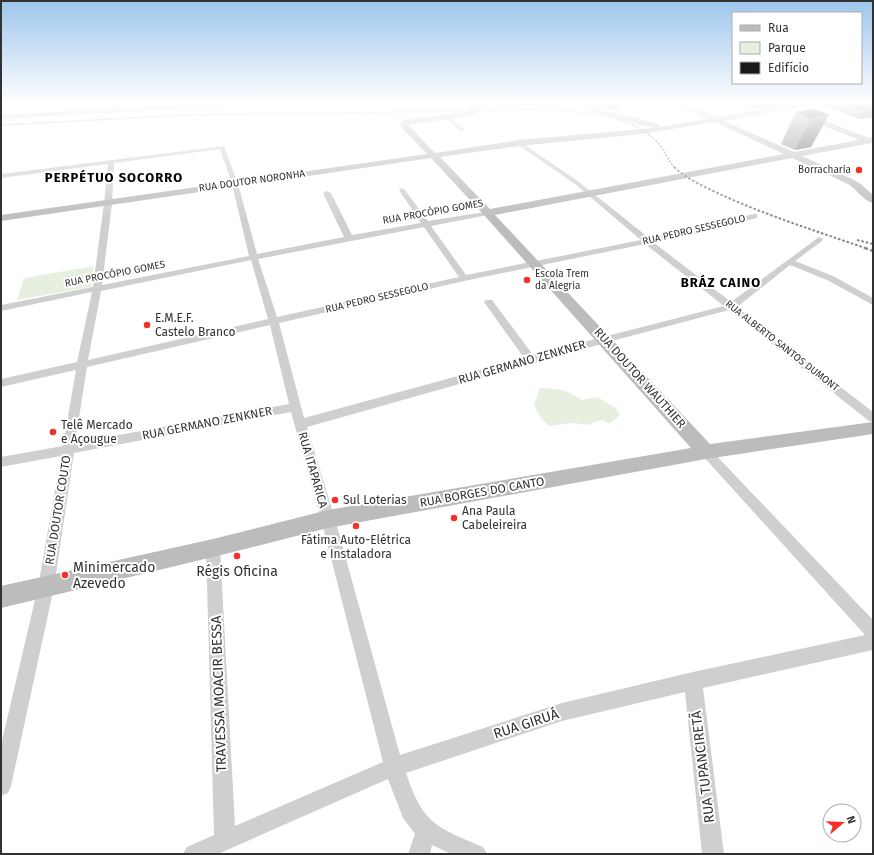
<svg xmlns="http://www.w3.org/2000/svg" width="874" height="855" font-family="'Fira Sans',sans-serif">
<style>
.green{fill:#e7f0e0}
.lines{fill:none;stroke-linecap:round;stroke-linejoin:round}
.street{fill:#cfcfcf;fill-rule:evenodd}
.secondary{fill:#bcbcbc;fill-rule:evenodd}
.rail-far2{stroke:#878787;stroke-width:1.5;stroke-dasharray:2 1.5;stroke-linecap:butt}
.rail-far1{stroke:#878787;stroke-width:2;stroke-dasharray:2.5 2;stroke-linecap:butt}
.rail{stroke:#878787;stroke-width:2.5;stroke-dasharray:3 2.5;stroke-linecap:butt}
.wall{fill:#8c8c8c}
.shaded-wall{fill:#5e5e5e}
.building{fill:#191919;stroke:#5e5e5e}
.poi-dot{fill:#f63028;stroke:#fff;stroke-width:1.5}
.labels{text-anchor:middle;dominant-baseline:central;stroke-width:4;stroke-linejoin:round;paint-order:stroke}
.far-poi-label{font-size:10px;fill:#323232;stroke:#fff;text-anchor:end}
.far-street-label{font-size:10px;fill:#323232;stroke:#fff}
.poi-label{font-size:12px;fill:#323232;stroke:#fff;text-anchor:start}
.street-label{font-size:12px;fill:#323232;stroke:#fff}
.far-district-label{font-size:13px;font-weight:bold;letter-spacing:1px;fill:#000;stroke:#fff}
.near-poi-label{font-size:14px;fill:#323232;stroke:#fff;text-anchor:start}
.near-street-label{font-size:14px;fill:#323232;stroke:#fff}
</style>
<rect width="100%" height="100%" fill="#fff"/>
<path class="green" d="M311,103H411L416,108L310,106Z
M94,266L91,287L17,300L24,278Z
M540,388C559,389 566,389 582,400L598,397L611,406L615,407L620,415L609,424L603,420L591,423L590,425L571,423L549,426L540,417L534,405Z"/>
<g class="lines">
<path class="street" d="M118,103H123L118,112H114Z
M446,117H450L464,129V131H460L446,119Z
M519,141L579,182L649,238L754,214H757V218L653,242L731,302L819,237L823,239L822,241L795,261L833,276L873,298V305L827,280L790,265L737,307L873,412V422L869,421L729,310L608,342L307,427L335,519L400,755L562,703L693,672L865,635L702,455L700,452L702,449L706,447L710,449L873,620V650L703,688L724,854H702L685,692L562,721L406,773C423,824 436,827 483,847L487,854H451L432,845L430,854H408L415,834L403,818L388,779L218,854H183L187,847L214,835L206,548L208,543L213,541L218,543L220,548L235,826L383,762L321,519L291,412L74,453L54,587L11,786L8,793L1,796V745L38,587L61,456L1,467V457L63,446L76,370L1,387V379L77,362L92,292L1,311V305L93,287L104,203L108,164L1,178V174L224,146L238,184L257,254L344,237L323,193L327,191L331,193L352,235L421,223L399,190L402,188L404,189L428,221L491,211L492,213L488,215L431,226L466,275L641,240L575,184L517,144V142ZM220,149L232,184L249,256L102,285L112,203L114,163ZM424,227L459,277L277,317L258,259ZM645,244L724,306L533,355L492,300H486L484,302L524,358L304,418L279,323L464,281ZM251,260L268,319L88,360L101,291ZM270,325L289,404L75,443L87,367Z"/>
<path class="secondary" d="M203,103H253L250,105L1,119V115Z
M465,103H560L543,107L536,105L479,109V112L468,116L408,125L435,153L519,140L653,128L589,111L580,103H589L595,107L659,124V127L707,119L676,103H686L716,117L800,103H819L724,121L794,152L859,140L799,116V112H802L869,138L873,137L872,143L802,156L854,180L861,184L873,195V203C864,201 856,189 848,184L792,158L495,215L710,444L873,422V434L706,459L328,528L213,557L1,608V586L213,539L328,510L691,448L484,215L431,158L1,221V215L427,154L401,127L400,125L403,120L466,112L471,110ZM715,122L784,154L490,209L440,157L519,146L642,134Z"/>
<path class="rail-far2" d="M1,125L187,115L547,110C582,112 629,114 655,140C664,148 667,160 675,168"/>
<path class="rail-far1" d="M674,167C688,180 707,188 724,196C771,217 819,232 868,249
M857,240L873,244"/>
<path class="rail" d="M865,248L873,251"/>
</g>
<path class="wall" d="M593,103H619L618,108L609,109Z
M655,103H675V104L660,106Z
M741,103H788L755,109Z
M819,103H870L859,119L820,104Z
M814,109L811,147L795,150L781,144L796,112Z"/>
<path class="shaded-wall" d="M610,103H619L618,108L609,109Z
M661,103H675V104L660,106Z
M757,103H788L755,109Z
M873,109V117L859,119L864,111Z
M829,115L811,147L795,150L811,118Z"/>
<path class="building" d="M843,103H870L873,104V109L864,111Z
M814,109L829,115L811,118L796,112Z"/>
<linearGradient id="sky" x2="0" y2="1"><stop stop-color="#9cc5ec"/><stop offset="0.46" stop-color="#fff"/><stop offset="1" stop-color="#fff" stop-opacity="0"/></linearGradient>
<rect width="874" height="223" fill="url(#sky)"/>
<g class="poi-dot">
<circle cx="859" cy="170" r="4"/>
<circle cx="527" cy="280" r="4"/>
<circle cx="147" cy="325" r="4"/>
<circle cx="53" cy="432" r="4"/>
<circle cx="335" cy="500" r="4"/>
<circle cx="454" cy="518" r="4"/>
<circle cx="356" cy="526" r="4"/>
<circle cx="237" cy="556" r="4"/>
<circle cx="65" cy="575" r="4"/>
</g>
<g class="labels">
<g class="far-poi-label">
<text x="851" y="170">Borracharia</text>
<text x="535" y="274" text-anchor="start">Escola Trem<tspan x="535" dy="12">da Alegria</tspan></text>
</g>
<g class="far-street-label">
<text transform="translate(252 181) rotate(-8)">RUA DOUTOR NORONHA</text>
<text transform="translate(433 212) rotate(-10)">RUA PROCÓPIO GOMES</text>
<text transform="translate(694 230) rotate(-13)">RUA PEDRO SESSEGOLO</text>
<text transform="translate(115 274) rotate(-11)">RUA PROCÓPIO GOMES</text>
<text transform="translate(377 298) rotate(-13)">RUA PEDRO SESSEGOLO</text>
<text transform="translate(782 346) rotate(38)">RUA ALBERTO SANTOS DUMONT</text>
</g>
<g class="poi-label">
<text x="155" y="318">E.M.E.F.<tspan x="155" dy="14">Castelo Branco</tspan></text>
<text x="61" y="425">Telê Mercado<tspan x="61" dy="14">e Açougue</tspan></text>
<text x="343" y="500">Sul Loterias</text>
<text x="462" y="511">Ana Paula<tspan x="462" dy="14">Cabeleireira</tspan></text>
<text x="356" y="540" text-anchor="middle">Fátima Auto-Elétrica<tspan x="356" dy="14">e Instaladora</tspan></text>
</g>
<g class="street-label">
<text transform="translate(522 362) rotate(-16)">RUA GERMANO ZENKNER</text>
<text transform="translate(640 378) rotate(48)">RUA DOUTOR WAUTHIER</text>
<text transform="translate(207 423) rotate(-11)">RUA GERMANO ZENKNER</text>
<text transform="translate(313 470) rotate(74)">RUA ITAPARICA</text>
<text transform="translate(482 492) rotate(-10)">RUA BORGES DO CANTO</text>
<text transform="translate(58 510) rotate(-81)">RUA DOUTOR COUTO</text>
</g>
<g class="far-district-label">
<text x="114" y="177">PERPÉTUO SOCORRO</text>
<text x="721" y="282">BRÁZ CAINO</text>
</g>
<g class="near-poi-label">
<text x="73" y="567">Minimercado<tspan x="73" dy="16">Azevedo</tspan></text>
<text x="237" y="571" text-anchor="middle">Régis Oficina</text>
</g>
<g class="near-street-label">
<text transform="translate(219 694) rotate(-92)">TRAVESSA MOACIR BESSA</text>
<text transform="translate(526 724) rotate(-18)">RUA GIRUÁ</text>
<text transform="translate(703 767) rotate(-97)">RUA TUPANCIRETÃ</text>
</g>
</g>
<rect width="874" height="855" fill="none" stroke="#323232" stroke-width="4"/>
<rect x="732" y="12" width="130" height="72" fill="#ffffff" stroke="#adadad"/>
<rect x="740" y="25" width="20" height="6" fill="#bcbcbc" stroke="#adadad"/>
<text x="768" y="32" font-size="12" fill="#323232">Rua</text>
<rect x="740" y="42" width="20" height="12" fill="#e7f0e0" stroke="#adadad"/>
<text x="768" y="52" font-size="12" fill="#323232">Parque</text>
<rect x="740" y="62" width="20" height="12" fill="#191919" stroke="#adadad"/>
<text x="768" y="72" font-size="12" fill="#323232">Edifício</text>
<g transform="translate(842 823) rotate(71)"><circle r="19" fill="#ffffff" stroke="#adadad"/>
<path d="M0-3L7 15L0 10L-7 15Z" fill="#f63028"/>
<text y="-6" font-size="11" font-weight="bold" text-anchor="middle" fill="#323232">N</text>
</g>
</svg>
